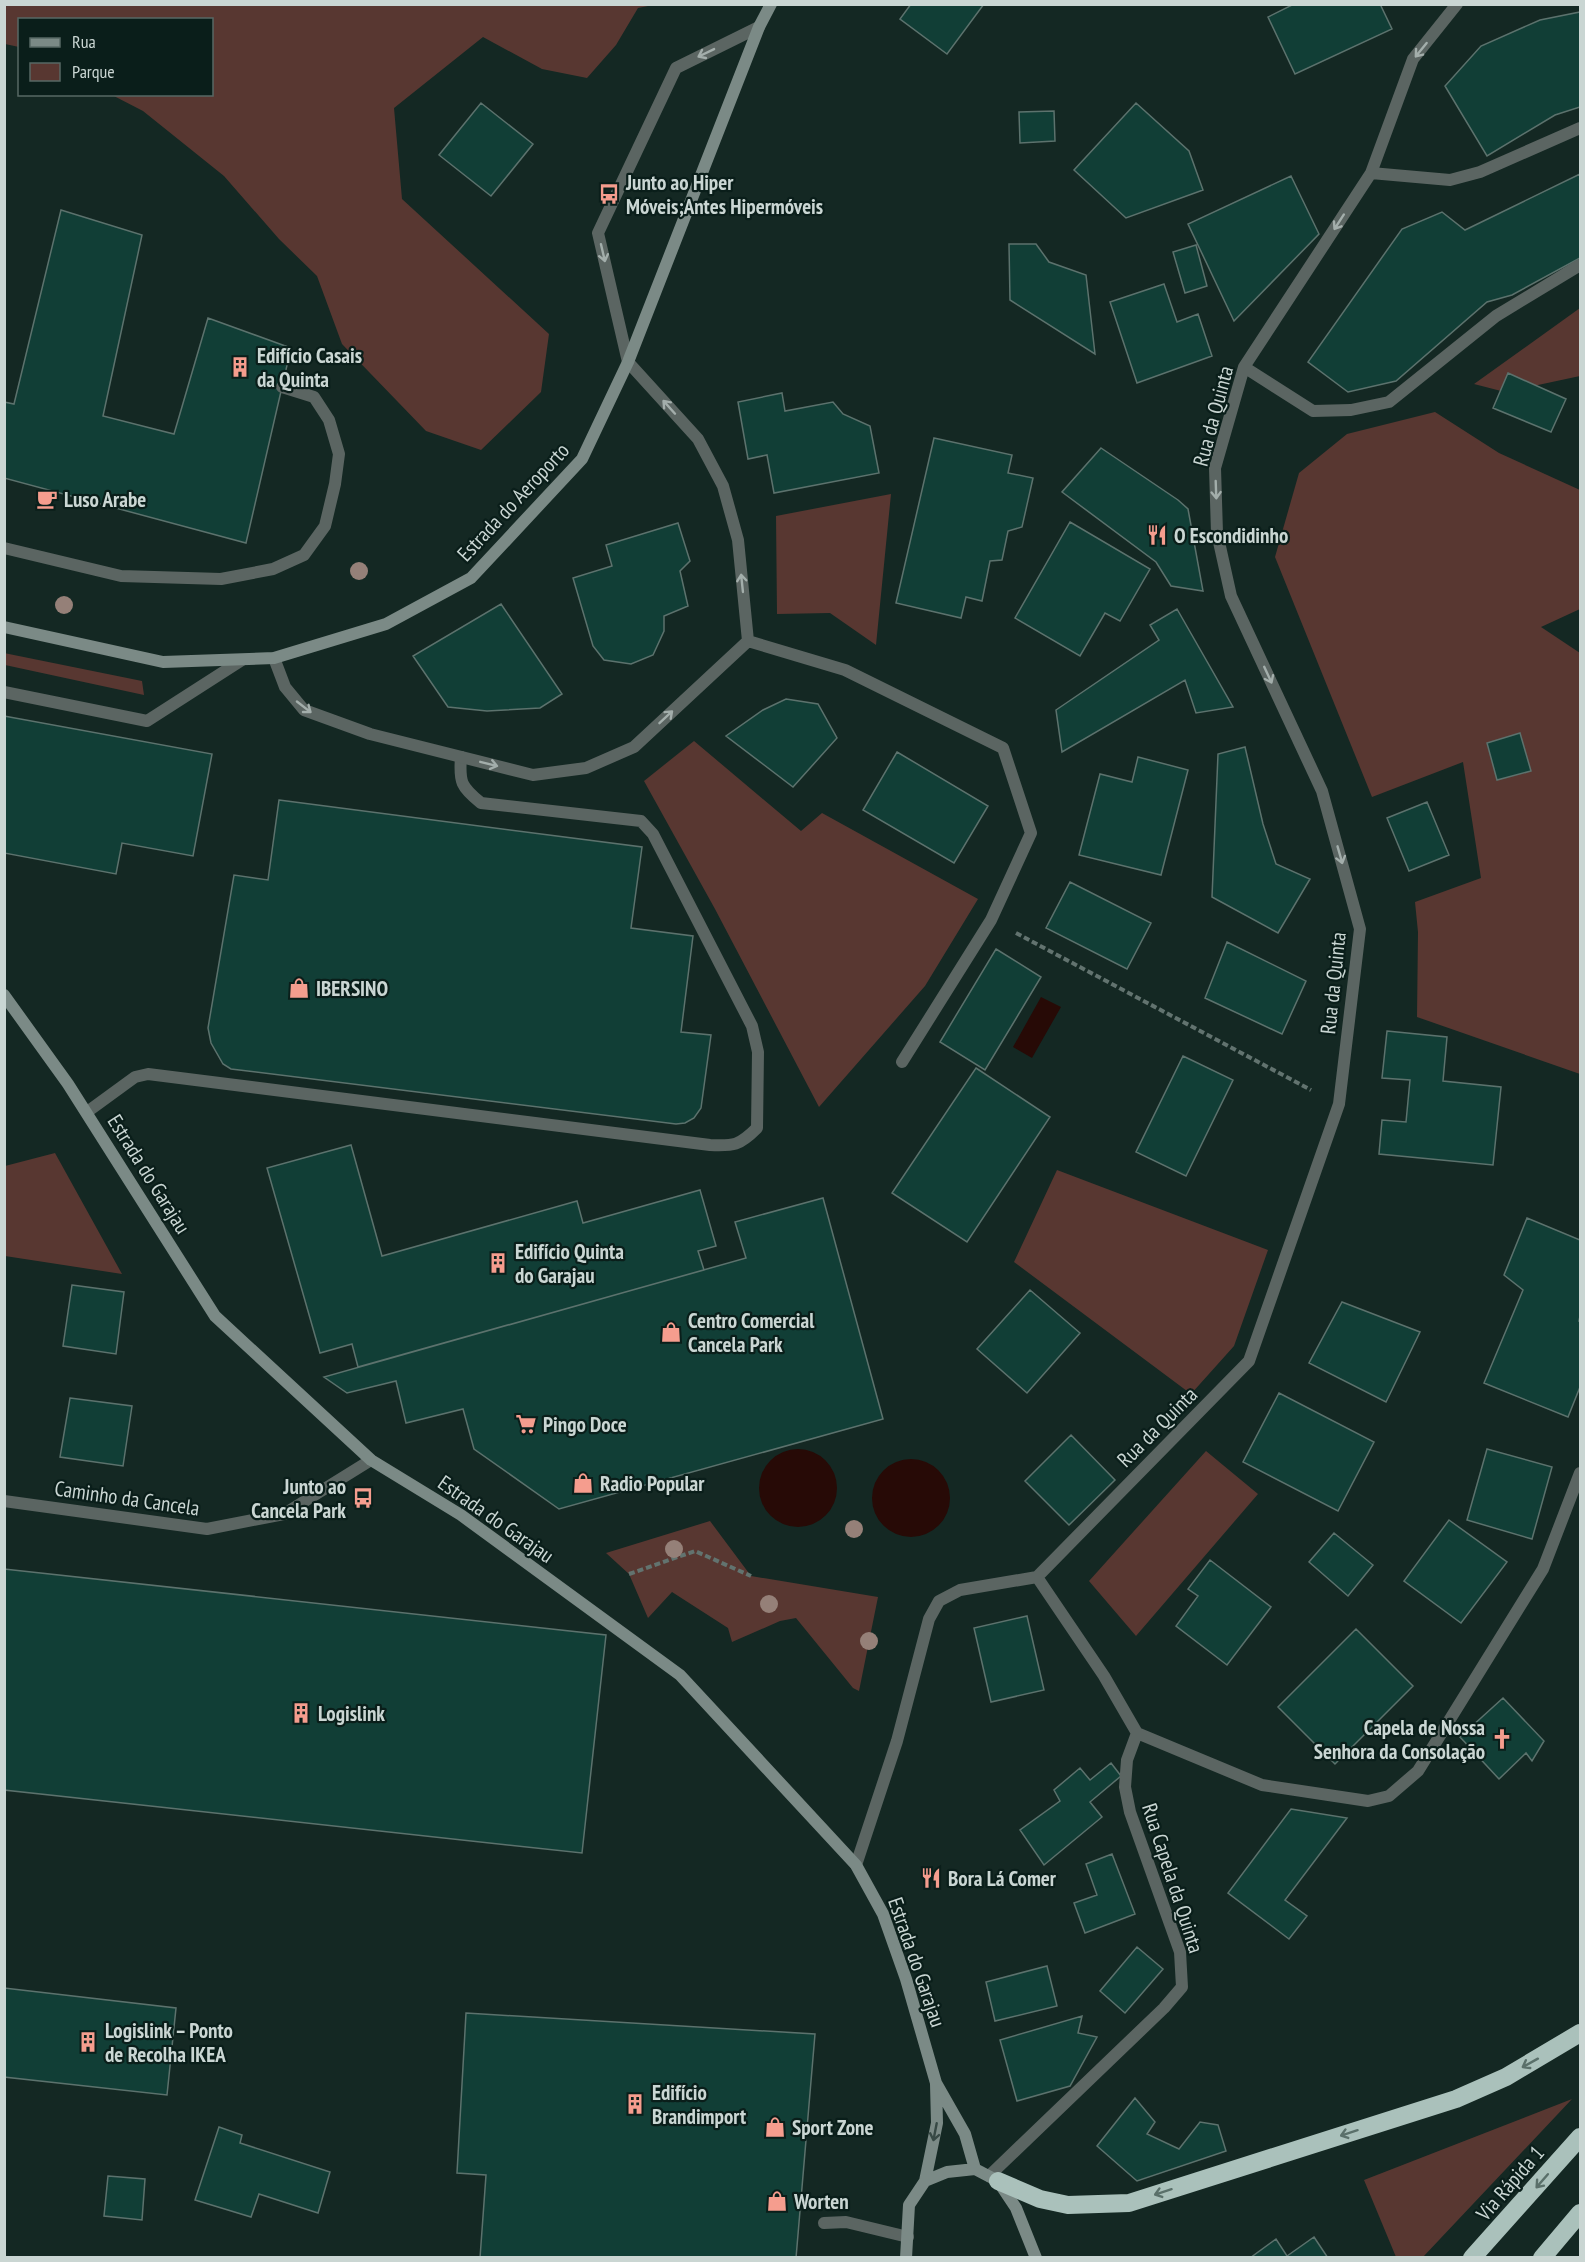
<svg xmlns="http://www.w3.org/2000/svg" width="1585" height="2262" font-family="'PT Sans Narrow',sans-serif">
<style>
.green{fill:#583731}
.water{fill:#270a06}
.building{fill:#113e36;stroke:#5c726d;stroke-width:1.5}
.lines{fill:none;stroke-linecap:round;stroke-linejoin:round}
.path{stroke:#62736f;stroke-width:4;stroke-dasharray:6 3;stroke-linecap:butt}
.lane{stroke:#5b6562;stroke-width:12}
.street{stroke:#5b6562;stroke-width:12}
.secondary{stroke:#7b8a86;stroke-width:12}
.highway{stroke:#aac1bb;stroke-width:18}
.tree{fill:#958078}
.oneway{stroke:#a3aeab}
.oneway2{stroke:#5a706a}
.oneway3{stroke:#374945}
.labels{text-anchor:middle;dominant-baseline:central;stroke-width:4.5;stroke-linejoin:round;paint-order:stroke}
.poi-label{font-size:21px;font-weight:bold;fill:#cad6d3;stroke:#0a1e1a;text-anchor:start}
.street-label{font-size:21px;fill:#cad6d3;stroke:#0a1e1a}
</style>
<rect width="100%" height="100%" fill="#142823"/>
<path class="green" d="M4,5H653L638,8L616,45L587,78L542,69L483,37L394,108L402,199L549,334L541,392L481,450L426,431L342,344L317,276L279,239L224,176L143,111L112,95L212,94V20H20L19,47L5,44Z
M1580,308V376L1505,392L1474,384Z
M1435,412L1499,453L1580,490V609L1541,627L1580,653V1074L1417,1017L1418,932L1415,902L1481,878L1463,762L1372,797L1275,557L1299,473L1347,434Z
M891,494L876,645L830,613L777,614L776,516Z
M4,653L142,681L144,695L5,665Z
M694,741L801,831L822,813L978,899L925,986L819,1107L715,909L644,781Z
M55,1153L122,1274L5,1256V1166Z
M1057,1170L1268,1250L1234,1346L1191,1394L1014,1262Z
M1206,1451L1258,1494L1136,1636L1089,1581Z
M710,1521L751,1576L878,1597L859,1691L853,1688L796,1618L780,1621L732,1642L728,1628L672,1592L648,1618L629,1574L606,1553Z
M1572,2099L1423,2257H1396L1364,2180Z"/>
<path class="water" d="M1041,997L1061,1007L1032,1058L1013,1047Z
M759 1488a39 39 0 1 1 78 0a39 39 0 1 1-78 0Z
M872 1498a39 39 0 1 1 78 0a39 39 0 1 1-78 0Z"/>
<path class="building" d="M911,4H984L947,54L900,19Z
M1294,4H1380L1392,29L1295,74L1268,17Z
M1580,12V107L1555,115L1487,156L1445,86L1481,46L1540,20Z
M481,103L533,144L491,196L439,155Z
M1136,103L1189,151L1203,190L1126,218L1074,170Z
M1054,111L1055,141L1020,143L1019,112Z
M1580,174V258L1512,295L1487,302L1396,381L1348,392L1308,362L1402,229L1442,212L1465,230Z
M1291,176L1319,234L1234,321L1188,224Z
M61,210L142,235L103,416L174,434L208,318L291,348L246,543L4,478V402L14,404Z
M1009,244H1036L1049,262L1086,275L1095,354L1010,300Z
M1196,245L1207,286L1185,293L1173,252Z
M1164,284L1177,322L1198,314L1212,356L1137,383L1110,302Z
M1508,373L1566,399L1551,432L1493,408Z
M782,393L785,411L833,402L843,414L870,426L879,473L774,493L767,455L748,459L738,402Z
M934,438L1012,455L1008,473L1033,478L1022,527L1008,531L1002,560L990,561L982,601L966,597L961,618L896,603Z
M1101,448L1178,500L1188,509L1203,591L1171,586L1156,562L1062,492Z
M1070,522L1150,569L1120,621L1105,613L1080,656L1015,618Z
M678,523L690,561L680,571L688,606L664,616V631L653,655L631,664L604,660L593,646L573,578L612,566L606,545Z
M501,604L562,694L540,708L487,711L448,707L413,656Z
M1177,609L1233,707L1196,713L1185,680L1062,752L1056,710L1159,640L1150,625Z
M786,699L818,704L837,738L793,787L726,736L763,710Z
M4,716L212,754L193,856L122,843L116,874L4,853Z
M1520,733L1531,771L1497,780L1487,743Z
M1245,747L1263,824L1276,864L1310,879L1278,933L1212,897L1218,754Z
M897,752L988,806L954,863L863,810Z
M1138,757L1188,770L1161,875L1079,855L1100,774L1132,782Z
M279,800L642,847L631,928L693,936L681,1032L711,1035L701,1108L694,1118L685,1123L676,1124L231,1069L223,1064L211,1043L208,1028L234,875L268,880Z
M1427,802L1449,855L1409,871L1387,818Z
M1070,882L1151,923L1127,969L1046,928Z
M1227,942L1306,981L1282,1034L1205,998Z
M996,949L1041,977L985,1070L940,1042Z
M1387,1031L1447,1037L1443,1081L1501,1087L1493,1165L1379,1154L1382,1120L1406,1122L1410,1080L1382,1078Z
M1183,1056L1233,1080L1186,1176L1136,1152Z
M976,1068L1050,1117L967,1242L892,1193Z
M351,1145L382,1256L577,1201L583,1223L700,1190L716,1246L698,1251L704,1270L358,1367L352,1344L320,1353L267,1168Z
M823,1198L883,1419L559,1509L474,1449L463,1409L406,1423L396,1381L347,1393L324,1377L746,1258L735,1222Z
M1527,1218L1580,1240V1316L1579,1321H1580V1387L1568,1417L1484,1383L1523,1290L1504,1275Z
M72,1285L124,1292L116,1354L63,1346Z
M1030,1290L1080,1333L1027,1393L977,1349Z
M1342,1302L1420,1332L1386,1402L1309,1363Z
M1279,1393L1374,1442L1338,1511L1243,1462Z
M70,1398L132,1406L123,1466L60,1457Z
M1071,1435L1115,1480L1069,1525L1025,1481Z
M1487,1449L1552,1467L1532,1539L1467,1520Z
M1449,1520L1507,1562L1461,1623L1404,1581Z
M1334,1533L1373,1565L1348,1596L1309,1562Z
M1210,1560L1271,1607L1227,1665L1176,1626L1198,1596L1188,1589Z
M4,1569L606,1635L582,1853L4,1790Z
M1027,1616L1044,1690L991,1702L974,1628Z
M1356,1629L1413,1686L1335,1764L1278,1707Z
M1503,1698L1544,1741L1532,1761L1526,1753L1499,1779L1460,1737Z
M1111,1763L1121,1776L1090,1802L1102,1817L1044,1865L1020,1830L1060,1801L1054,1790L1080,1768L1090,1780Z
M1291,1809L1347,1818L1285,1900L1307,1916L1289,1939L1228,1893Z
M1112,1854L1135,1914L1085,1933L1074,1903L1097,1895L1086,1864Z
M1137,1947L1163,1969L1125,2013L1100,1991Z
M1047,1966L1057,2006L995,2021L986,1982Z
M4,1988L176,2008L167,2095L4,2077Z
M466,2013L815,2034L796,2258H480L486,2175L457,2173Z
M1082,2016L1078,2033L1097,2037L1070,2086L1017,2101L1000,2040Z
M1135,2098L1155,2122L1147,2134L1179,2149L1200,2122L1218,2125L1226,2151L1137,2181L1097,2146Z
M219,2127L242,2135L240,2143L330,2172L318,2213L259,2194L251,2217L195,2200Z
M108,2176L145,2179L142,2220L104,2216Z
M1314,2237L1328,2258H1250L1276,2239L1287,2256Z"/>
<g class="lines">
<path class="path" d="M1016,933L1311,1090
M629,1574L695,1551L751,1576"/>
<path class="lane" d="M628,362L598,233L676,68L759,27
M4,548L121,576L221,579L273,569L304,555L325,526L335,484L339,454L329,420L314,397L282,387
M4,692L147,721L242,660
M87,1112L135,1077L148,1074L710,1145C734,1146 739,1146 757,1128L758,1052L752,1026L653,834L641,821L481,803C461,787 459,782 461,757
M824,2223L846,2222L908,2237"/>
<path class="street" d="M1371,173L1450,180L1480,172L1580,128
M628,362L698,439L723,486L738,540L748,641
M1244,367L1313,411L1351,410L1389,402L1496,316L1580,265
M748,641L845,670L1003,748L1031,833L991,920L902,1062
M274,658L285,687L304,710L370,734L533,775L586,768L634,747L748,641
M4,1501L207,1529L284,1514L371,1460
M1037,1577L1104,1676L1137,1733
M1137,1733L1262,1785L1368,1801L1389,1796L1418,1771L1543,1569L1580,1473
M856,1865L897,1741L929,1619L939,1601L960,1590L1037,1577L1249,1361L1339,1104L1360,929L1322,791L1231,596L1217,533L1215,468L1244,367L1371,173L1413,59L1457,4
M989,2176L1164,2008L1182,1987L1180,1952L1130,1812L1125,1787L1127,1760L1137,1733"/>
<path class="secondary" d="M4,627L163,662L274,658L386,624L471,578L582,459L628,362L759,27L771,4
M4,995L68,1084L215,1316L371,1460L461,1515L680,1675L856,1865L883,1914L906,1979L936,2083L965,2134L975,2169
M925,2181L937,2123L936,2084
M906,2258L909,2205L925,2181L947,2172L975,2169L998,2181L1016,2208L1036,2258"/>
<path class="highway" d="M998,2181L1040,2199L1068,2205L1129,2203L1456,2099L1506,2077L1580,2033
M1472,2258L1580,2137
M1542,2258L1580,2213"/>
</g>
<g class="tree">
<circle cx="359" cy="571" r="9"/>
<circle cx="64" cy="605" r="9"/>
<circle cx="854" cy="1529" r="9"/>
<circle cx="674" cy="1549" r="9"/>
<circle cx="769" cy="1604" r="9"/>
<circle cx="869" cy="1641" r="9"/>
</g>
<defs><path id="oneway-shaft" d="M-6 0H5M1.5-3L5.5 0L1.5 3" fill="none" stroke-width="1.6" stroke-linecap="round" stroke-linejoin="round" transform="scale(1.5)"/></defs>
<g class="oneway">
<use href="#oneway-shaft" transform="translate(1421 50) rotate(129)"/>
<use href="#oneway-shaft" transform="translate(706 53) rotate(154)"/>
<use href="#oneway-shaft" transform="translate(1339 222) rotate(123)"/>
<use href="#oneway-shaft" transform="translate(603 253) rotate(77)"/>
<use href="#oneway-shaft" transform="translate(669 407) rotate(-132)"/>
<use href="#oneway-shaft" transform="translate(1216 490) rotate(88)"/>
<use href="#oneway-shaft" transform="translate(742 583) rotate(-96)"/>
<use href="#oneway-shaft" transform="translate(1268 675) rotate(65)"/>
<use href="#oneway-shaft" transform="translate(304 707) rotate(38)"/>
<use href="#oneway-shaft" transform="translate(666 717) rotate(-43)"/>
<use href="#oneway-shaft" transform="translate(489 764) rotate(14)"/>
<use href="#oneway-shaft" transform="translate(1340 855) rotate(74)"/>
</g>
<g class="oneway2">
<use href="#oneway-shaft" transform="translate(1530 2063) rotate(151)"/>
<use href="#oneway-shaft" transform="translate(1349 2133) rotate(162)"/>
<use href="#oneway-shaft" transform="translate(1542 2181) rotate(131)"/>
<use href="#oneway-shaft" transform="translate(1163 2192) rotate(162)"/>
</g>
<use class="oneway3" href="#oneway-shaft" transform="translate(935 2132) rotate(101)"/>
<defs>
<g id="bus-bare" transform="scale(1.62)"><path d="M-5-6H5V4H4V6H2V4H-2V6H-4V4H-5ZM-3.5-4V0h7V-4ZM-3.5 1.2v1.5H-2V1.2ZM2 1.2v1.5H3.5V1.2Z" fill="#f59d8e" stroke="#0a1e1a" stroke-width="2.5" paint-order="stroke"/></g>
<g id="building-bare" transform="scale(1.62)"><path d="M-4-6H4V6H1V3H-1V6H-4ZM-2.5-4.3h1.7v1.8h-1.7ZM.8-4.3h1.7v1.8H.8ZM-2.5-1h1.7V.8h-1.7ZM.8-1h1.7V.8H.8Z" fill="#f59d8e" stroke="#0a1e1a" stroke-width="2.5" paint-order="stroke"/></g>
<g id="cafe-bare" transform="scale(1.62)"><path d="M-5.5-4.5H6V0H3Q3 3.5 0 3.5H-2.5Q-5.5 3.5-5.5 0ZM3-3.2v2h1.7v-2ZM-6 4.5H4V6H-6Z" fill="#f59d8e" stroke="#0a1e1a" stroke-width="2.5" paint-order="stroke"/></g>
<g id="restaurant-bare" transform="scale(1.62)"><path d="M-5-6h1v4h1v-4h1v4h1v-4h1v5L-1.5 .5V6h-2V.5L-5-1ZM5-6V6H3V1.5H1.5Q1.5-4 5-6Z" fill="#f59d8e" stroke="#0a1e1a" stroke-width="2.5" paint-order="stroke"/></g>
<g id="shop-bare" transform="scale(1.62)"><path d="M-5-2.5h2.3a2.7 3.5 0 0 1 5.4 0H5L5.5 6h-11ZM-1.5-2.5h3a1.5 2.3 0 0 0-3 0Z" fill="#f59d8e" stroke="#0a1e1a" stroke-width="2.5" paint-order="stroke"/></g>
<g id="supermarket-bare" transform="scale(1.62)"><path d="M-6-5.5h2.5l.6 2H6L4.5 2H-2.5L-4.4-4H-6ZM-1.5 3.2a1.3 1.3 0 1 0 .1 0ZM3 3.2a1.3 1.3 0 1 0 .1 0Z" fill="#f59d8e" stroke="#0a1e1a" stroke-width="2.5" paint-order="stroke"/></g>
<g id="church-bare" transform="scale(1.62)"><path d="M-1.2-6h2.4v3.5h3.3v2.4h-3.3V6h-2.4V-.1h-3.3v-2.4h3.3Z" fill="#f59d8e" stroke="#0a1e1a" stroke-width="2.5" paint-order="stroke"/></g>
</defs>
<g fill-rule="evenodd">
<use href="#bus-bare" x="609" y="194"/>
<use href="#building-bare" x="240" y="367"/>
<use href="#cafe-bare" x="47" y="499"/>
<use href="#restaurant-bare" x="1157" y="535"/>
<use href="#shop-bare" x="299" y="988"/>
<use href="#building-bare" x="498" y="1263"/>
<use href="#shop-bare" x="671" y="1332"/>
<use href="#supermarket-bare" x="526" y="1424"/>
<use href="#shop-bare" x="583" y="1483"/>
<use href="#bus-bare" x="363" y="1498"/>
<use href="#building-bare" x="301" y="1713"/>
<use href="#church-bare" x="1502" y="1739"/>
<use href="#restaurant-bare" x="931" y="1878"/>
<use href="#building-bare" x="88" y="2042"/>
<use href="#building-bare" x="635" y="2104"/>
<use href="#shop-bare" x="775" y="2127"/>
<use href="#shop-bare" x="777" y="2201"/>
</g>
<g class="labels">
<g class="poi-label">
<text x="626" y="182">Junto ao Hiper<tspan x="626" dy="24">Móveis;Antes Hipermóveis</tspan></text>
<text x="257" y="355">Edifício Casais<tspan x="257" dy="24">da Quinta</tspan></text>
<text x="64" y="499">Luso Arabe</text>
<text x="1174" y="535">O Escondidinho</text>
<text x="316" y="988">IBERSINO</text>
<text x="515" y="1251">Edifício Quinta<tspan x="515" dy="24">do Garajau</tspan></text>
<text x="688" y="1320">Centro Comercial<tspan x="688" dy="24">Cancela Park</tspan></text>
<text x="543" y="1424">Pingo Doce</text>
<text x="600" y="1483">Radio Popular</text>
<text x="346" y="1486" text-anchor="end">Junto ao<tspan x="346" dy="24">Cancela Park</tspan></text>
<text x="318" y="1713">Logislink</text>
<text x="1485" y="1727" text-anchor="end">Capela de Nossa<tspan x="1485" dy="24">Senhora da Consolação</tspan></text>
<text x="948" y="1878">Bora Lá Comer</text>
<text x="105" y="2030">Logislink – Ponto<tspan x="105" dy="24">de Recolha IKEA</tspan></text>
<text x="652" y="2092">Edifício<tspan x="652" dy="24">Brandimport</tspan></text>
<text x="792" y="2127">Sport Zone</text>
<text x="794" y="2201">Worten</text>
</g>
<g class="street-label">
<text transform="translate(1213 416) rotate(-75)">Rua da Quinta</text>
<text transform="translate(513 502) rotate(-47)">Estrada do Aeroporto</text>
<text transform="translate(1333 983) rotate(-84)">Rua da Quinta</text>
<text transform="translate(149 1174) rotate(58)">Estrada do Garajau</text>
<text transform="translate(1157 1427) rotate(-45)">Rua da Quinta</text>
<text transform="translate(127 1498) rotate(8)">Caminho da Cancela</text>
<text transform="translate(496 1519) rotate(35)">Estrada do Garajau</text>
<text transform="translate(1173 1878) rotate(72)">Rua Capela da Quinta</text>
<text transform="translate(917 1962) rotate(71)">Estrada do Garajau</text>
<text transform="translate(1510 2183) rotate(-49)">Via Rápida 1</text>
</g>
</g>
<rect width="1585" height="2262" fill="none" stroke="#cad6d3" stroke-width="12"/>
<rect x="18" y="18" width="195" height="78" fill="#0a1e1a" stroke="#576864" stroke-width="1.5"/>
<rect x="30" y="38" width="30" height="9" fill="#7b8a86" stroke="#576864" stroke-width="1.5"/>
<text x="72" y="48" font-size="18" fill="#cad6d3">Rua</text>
<rect x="30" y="63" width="30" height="18" fill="#583731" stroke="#576864" stroke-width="1.5"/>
<text x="72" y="78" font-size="18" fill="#cad6d3">Parque</text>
</svg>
